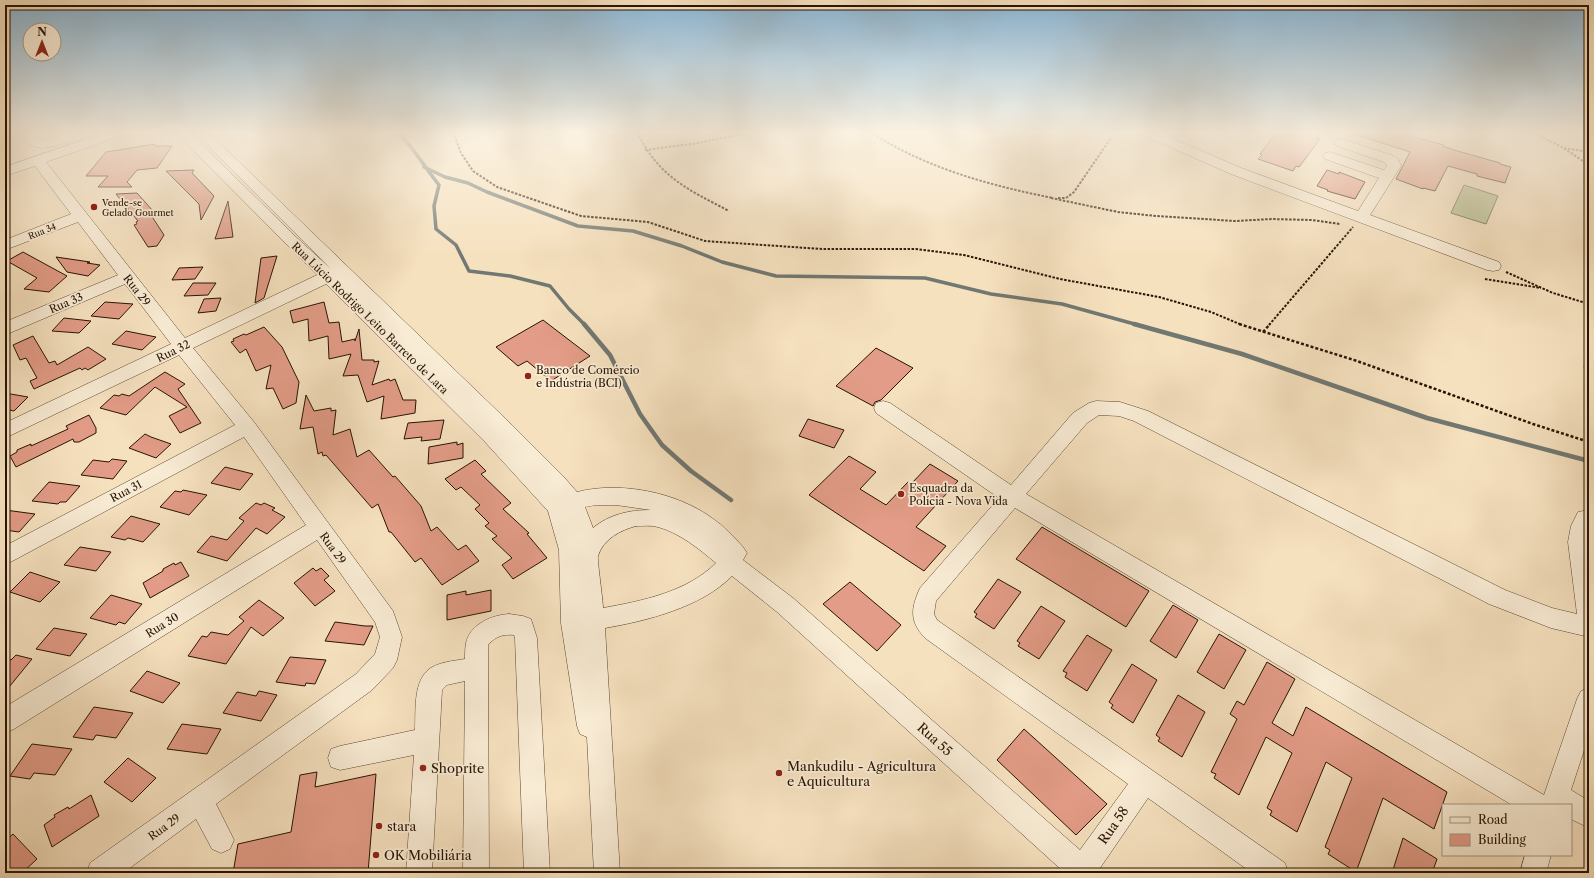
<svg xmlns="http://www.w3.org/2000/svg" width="1594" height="878" font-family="'Libre Caslon Text',serif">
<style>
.green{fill:#b9c395;stroke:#706b4c}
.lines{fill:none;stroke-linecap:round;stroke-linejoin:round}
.stream-far1{stroke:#717872;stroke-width:3.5}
.stream{stroke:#717872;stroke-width:4.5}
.building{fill:#e39c87;stroke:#281302}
.minor-casing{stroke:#5c4631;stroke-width:1}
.path-far1{stroke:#281302;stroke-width:2;stroke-dasharray:2.5 1.5;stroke-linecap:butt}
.path{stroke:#281302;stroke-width:2.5;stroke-dasharray:3 2;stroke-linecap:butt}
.minor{fill:#f9ecd5;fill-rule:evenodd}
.poi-dot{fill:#8f2418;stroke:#f9ecd5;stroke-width:1.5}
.labels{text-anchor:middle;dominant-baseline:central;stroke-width:3.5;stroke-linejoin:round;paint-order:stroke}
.far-poi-label{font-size:9px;fill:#281302;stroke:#f9ecd5;text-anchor:start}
.far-street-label{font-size:9px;fill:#281302;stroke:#f9ecd5}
.street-label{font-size:11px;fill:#281302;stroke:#f9ecd5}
.poi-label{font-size:11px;fill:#281302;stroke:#f9ecd5;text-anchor:start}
.near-street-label{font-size:13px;fill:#281302;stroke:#f9ecd5}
.near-poi-label{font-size:13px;fill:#281302;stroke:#f9ecd5;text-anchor:start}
</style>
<rect width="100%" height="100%" fill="#f6e1bf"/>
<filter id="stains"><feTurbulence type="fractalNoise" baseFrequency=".005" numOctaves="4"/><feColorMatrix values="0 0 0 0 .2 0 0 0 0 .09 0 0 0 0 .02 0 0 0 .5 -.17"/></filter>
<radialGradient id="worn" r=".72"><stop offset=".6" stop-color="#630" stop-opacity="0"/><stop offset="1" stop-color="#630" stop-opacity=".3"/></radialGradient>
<path class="green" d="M1464,185L1498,196L1486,224L1451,213Z"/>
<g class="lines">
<path class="stream-far1" d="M398,132C414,148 425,168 439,185L434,206L436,229L456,245L469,271L510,276L550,286L569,309L585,325
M424,167L445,177L468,183L487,192L578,226L633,231L682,246L722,262L776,276L925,278L991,294L1062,304L1138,325"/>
<path class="stream" d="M584,324L610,355L640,414L662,445L691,471L731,500
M1134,324L1242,354L1427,418L1589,461"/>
</g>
<path class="building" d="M1277,132H1296L1305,135L1307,132H1312L1320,134L1317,139H1320L1299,167L1296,166L1293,171L1258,159L1262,155L1260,154Z
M1354,132H1396L1444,145L1443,146L1454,150L1500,163V164L1511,167L1505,183L1477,176V174L1448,166L1435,191L1423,188V189L1396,179L1410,152L1354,134Z
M155,144L154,146H172L157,168L137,170L127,182L132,187H98L108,176H86L106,152Z
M194,170L192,173L214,196L201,220L199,204L166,171Z
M1327,170L1339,174V172L1365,182L1355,199L1327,191L1328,190L1317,186Z
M137,193L153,211L149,212L164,235L157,246L148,247L134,225L137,224L136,222L138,221L116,194Z
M228,201L233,237L215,239Z
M23,252L67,276L49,292L24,289L37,278L7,261Z
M277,256L264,298L255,303L261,258Z
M56,257L90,262L87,263L100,265L88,276L67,272Z
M203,267L195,279L172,280L179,268Z
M193,283H216L208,295L184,296Z
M221,298L216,311L198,313L204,299Z
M105,302L133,304L119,319L91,316Z
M324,302L329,323L339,322L342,342L355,339V341L359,329L362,360H374V362L379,361L372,385L389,379L390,381L395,379L403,400H416L415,413L381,419L384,396L367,402L358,375L343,376L351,354L329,359L328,336L309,341L308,319L293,323L290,311Z
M64,318L91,321L79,333L52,331Z
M543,320L590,356L551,381L527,361L518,366L496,347Z
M264,327L282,347L299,382L296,403L283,409L273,388L266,389L271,365L256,371L246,349L240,353L231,342L234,341L233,339L244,334L246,335Z
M126,331L156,337L142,350L112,344Z
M33,336L49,363L55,361L57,365L88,347L106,359L88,370L85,368L82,370L80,368L34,389L30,381L37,378L26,358L20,360L13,345Z
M876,348L913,368L881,400L875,402L873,406L836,386Z
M165,372L185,384L178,389L201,423L180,433L169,416L187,407L155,387L126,415L100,408L114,395L119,396L122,394L129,396Z
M5,393L28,397L14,411L5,409Z
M306,395L314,411L331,408V411L336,410L333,435L350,429L357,457L369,450L393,477L395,476L421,506L431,531L437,527L458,550L466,545L479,561L442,585L421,558L415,562L391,532H389L378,504L372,508L326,455L323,456L322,452L318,454L313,427L300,429Z
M89,415L96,428V433L79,442H74L73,439L16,467L10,456L17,452V450L31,444V446L68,429L66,426Z
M808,419L844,430L834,448L799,436Z
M444,420L440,439L421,441L422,437L404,439L408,423Z
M145,434L151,437L171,444L156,458L129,448Z
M457,442V445L463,443V458L428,464L429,447Z
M849,456L876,472L860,489L886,505L908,482L911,484L930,464L958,481L916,527L946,546L924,571L809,495Z
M112,459L127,461L113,479L81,475L93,460L109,462Z
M475,460L486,471L481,474L511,503L503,509L529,533L527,534L547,558L513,579L502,565L512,558L492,539L497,536L485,526L489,523L475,509L480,505L461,487L456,490L445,479Z
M225,467L253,474L240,490L211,483Z
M49,482L80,486L66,502H60L58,504L32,501Z
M183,490L207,495L189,515L160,507L175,491L181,492Z
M256,503L261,505L264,503L275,508L272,510L285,517L267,534L256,528L227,561L197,552L211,536L227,540L244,521L239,518Z
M5,510L35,514L19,532L5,530Z
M131,516L160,524L143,542L128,538L125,540L111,537Z
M1042,527L1149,591L1126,627L1016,559Z
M80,547L111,552L96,571L64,565Z
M181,562L189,576L150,598L143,583L163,571V569L174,563L175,565Z
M313,568L316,571L321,568L329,576L324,580L335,591L315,606L294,583Z
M30,572L60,582L40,602L10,592Z
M998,579L1021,592L994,629L975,617L977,614L974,612Z
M850,582L901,625L877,651L823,604Z
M491,590V611L447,620V595L466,591V595Z
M111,595L142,604L125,624L119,622L116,625L90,618Z
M259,600L284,618L263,636L251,627L226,664L188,656L202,636L207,637L211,632L228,635L244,621L239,617Z
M1173,605L1198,620L1176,658L1150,641Z
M1041,606L1065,621L1039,659L1018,646L1020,643L1017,641Z
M335,622L365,626H373L364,645L325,641Z
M54,628L87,634L70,656L36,649Z
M1219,634L1246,650L1224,689L1197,672Z
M1087,635L1112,650L1087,691L1065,677L1067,673L1063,671Z
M16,655L32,659L5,692V658L11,660Z
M290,657L326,660L315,684L306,683L305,686L276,682Z
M1267,662L1295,679L1272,723L1293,736L1306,707L1447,792L1434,829L1383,798L1356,872L1328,854L1330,850L1325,847L1352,778L1326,762L1297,832L1270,815L1272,811L1267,808L1292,753L1266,737L1239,795L1214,778L1216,774L1211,772L1237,719L1230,714L1237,701L1244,705Z
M1132,664L1157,680L1133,723L1111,708L1113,705L1109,702Z
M147,671L180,683L163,703L130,691Z
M259,691L277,695L261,721L223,713L237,692L256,696Z
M1178,695L1205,712L1182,757L1158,741L1160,738L1156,735Z
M94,707L133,713L116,738L96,735L93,740L73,737Z
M182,724L221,729L207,754L167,749Z
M1024,729L1107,804L1076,835L997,760Z
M32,744L72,749L55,775L34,773L30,779L10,776Z
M128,758L156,778L132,802L104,782Z
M317,772L315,787L376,774L368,873H233L238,844L291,832L300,775Z
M91,795L99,816L52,847L44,825L55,817L54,815L68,807L69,809Z
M13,834L37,859L22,873H5V841Z
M1403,838L1437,859L1432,873H1392Z"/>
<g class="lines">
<g class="minor-casing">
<path id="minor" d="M16,132H30C48,151 54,130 73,134L75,137C72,141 66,143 61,144C42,151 28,149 16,132Z
M106,132H125L123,135L46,162L185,338L317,275L175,132H189L296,237L331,269L194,132H208L512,425L563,476L577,492C620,481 676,492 712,518C724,526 734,537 743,547L747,553L743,560L793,598L1080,850L1128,784L925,638C909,621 911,608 920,588L999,498L876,413L874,408L876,403L883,401L890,403L1011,485L1073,413L1089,403L1096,401L1120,402L1148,411L1505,590L1552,608L1577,614L1568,542L1571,526L1578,512L1589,510V637L1551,628L1489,604L1134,421L1119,416L1099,415L1087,423L1026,494L1544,795L1577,699L1581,691L1589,688V735L1571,790L1589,801V828L1571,819V805H1512L1015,508L936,601L934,614L937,620L1285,863L1288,873H1252L1148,798L1098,871V873H1065L777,612L732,576C702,607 646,621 605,628L620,873H594L587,737L580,734L577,726L561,623L559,550L548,511L485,442L326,284L193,348L254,422L393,611L402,637L397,660L393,668L372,690L216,804L234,840L230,849L221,853L212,849L196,819L123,873H87L90,863L356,674L375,654L380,637L375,622L317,540L14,729L5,733V707L306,525L244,437L5,565V546L235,425L179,355L5,438V423L171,344L125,284L5,335V322L118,275L78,222L5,250V240L71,214L35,166L5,176V167ZM597,505H616L651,510C630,510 610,514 593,528L585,507ZM636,526C643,526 651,525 658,527C680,533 699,549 716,563C687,592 642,601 603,608C603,600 597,560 598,556C603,539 621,530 636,526Z
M1141,132H1158L1241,168L1358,211L1379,178L1325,159L1323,156L1325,153L1330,152L1384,170L1387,166L1384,162L1337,146L1335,143L1337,140L1342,139L1394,156L1398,159L1401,166L1370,215L1499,262L1501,266L1499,270L1493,271L1487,270L1231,174L1143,135Z
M509,614L523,616L531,619L537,638L550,873H524L515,638L514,635C503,634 496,636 488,645L489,873H463L465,681L447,685L442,690L432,873H406L414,755L340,770L331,767L328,758L331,749L340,746L415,730C416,712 413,685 427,671C436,662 454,661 465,659C465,654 465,648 466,643C470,624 492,615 509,614Z
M1525,855H1551L1546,873H1520Z"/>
</g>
<path class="path-far1" d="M453,132L461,153L473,171L497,187L581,216L648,222L705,241L822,249H916L964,255L1060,279L1159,297L1211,312L1242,325
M637,132C659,177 687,189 729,211
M870,132C926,168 988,185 1053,198
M1445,132H1469
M1532,132L1562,147L1589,165
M1564,148L1589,152
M645,150L698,143L750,132
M1051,198L1118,212L1156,216L1235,221L1272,219L1312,220L1340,224
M1058,198H1066L1074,192L1115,132
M1506,272L1553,293L1589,304
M1485,279L1541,288
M1269,325L1353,227"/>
<path class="path" d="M1239,324L1357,361L1533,424L1589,442
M1263,332L1270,324
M1589,355L1585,367L1589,370"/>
<use href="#minor" class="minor"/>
</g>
<linearGradient id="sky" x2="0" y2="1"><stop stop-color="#8bb7d6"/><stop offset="0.52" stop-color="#fbf2e2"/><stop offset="1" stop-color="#fbf2e2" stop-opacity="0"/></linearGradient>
<rect width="1594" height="255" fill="url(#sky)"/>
<g class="poi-dot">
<circle cx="94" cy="207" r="4"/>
<circle cx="528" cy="376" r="4"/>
<circle cx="901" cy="494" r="4"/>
<circle cx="423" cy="768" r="4"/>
<circle cx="779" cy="773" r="4"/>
<circle cx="379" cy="826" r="4"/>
<circle cx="376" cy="855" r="4"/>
</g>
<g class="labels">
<g class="far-poi-label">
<text x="102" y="202">Vende-se<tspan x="102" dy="10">Gelado Gourmet</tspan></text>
</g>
<g class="far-street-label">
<text transform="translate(42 231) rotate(-22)">Rua 34</text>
</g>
<g class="street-label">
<text transform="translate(137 290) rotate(52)">Rua 29</text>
<text transform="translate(66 303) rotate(-23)">Rua 33</text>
<text transform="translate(370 318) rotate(44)">Rua Lúcio Rodrigo Leito Barreto de Lara</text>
<text transform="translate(173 351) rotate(-26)">Rua 32</text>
<text transform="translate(126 491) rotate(-28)">Rua 31</text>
<text transform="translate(333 548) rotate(54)">Rua 29</text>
<text transform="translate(162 625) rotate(-32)">Rua 30</text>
<text transform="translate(164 827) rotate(-36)">Rua 29</text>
</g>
<g class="poi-label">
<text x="536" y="370">Banco de Comércio<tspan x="536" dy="13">e Indústria (BCI)</tspan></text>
<text x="909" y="488">Esquadra da<tspan x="909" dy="13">Polícia - Nova Vida</tspan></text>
</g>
<g class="near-street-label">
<text transform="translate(935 739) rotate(42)">Rua 55</text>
<text transform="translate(1113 825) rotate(-55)">Rua 58</text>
</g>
<g class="near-poi-label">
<text x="787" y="766">Mankudilu - Agricultura<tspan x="787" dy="15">e Aquicultura</tspan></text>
<text x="431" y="768">Shoprite</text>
<text x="387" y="826">stara</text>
<text x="384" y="855">OK Mobiliária</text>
</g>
</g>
<rect width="1594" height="878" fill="none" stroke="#f6e1bf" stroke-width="20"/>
<rect x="6" y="6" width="1582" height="866" fill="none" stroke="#281302" stroke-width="2"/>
<rect x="10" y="10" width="1574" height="858" fill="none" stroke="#281302"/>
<rect x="1442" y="804" width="130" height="52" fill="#f9ecd5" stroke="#a59581"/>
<rect x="1450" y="817" width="20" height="6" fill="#f9ecd5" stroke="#a59581"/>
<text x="1478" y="824" font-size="12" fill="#281302">Road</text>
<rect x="1450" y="834" width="20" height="12" fill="#e39c87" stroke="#a59581"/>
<text x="1478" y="844" font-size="12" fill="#281302">Building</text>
<g transform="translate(42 42)"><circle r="19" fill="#f9ecd5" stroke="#a59581"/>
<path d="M0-3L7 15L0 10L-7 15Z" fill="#8f2418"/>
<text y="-6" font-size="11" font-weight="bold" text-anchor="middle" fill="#281302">N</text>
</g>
<rect width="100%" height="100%" filter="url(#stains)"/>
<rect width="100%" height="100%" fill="url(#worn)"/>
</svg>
